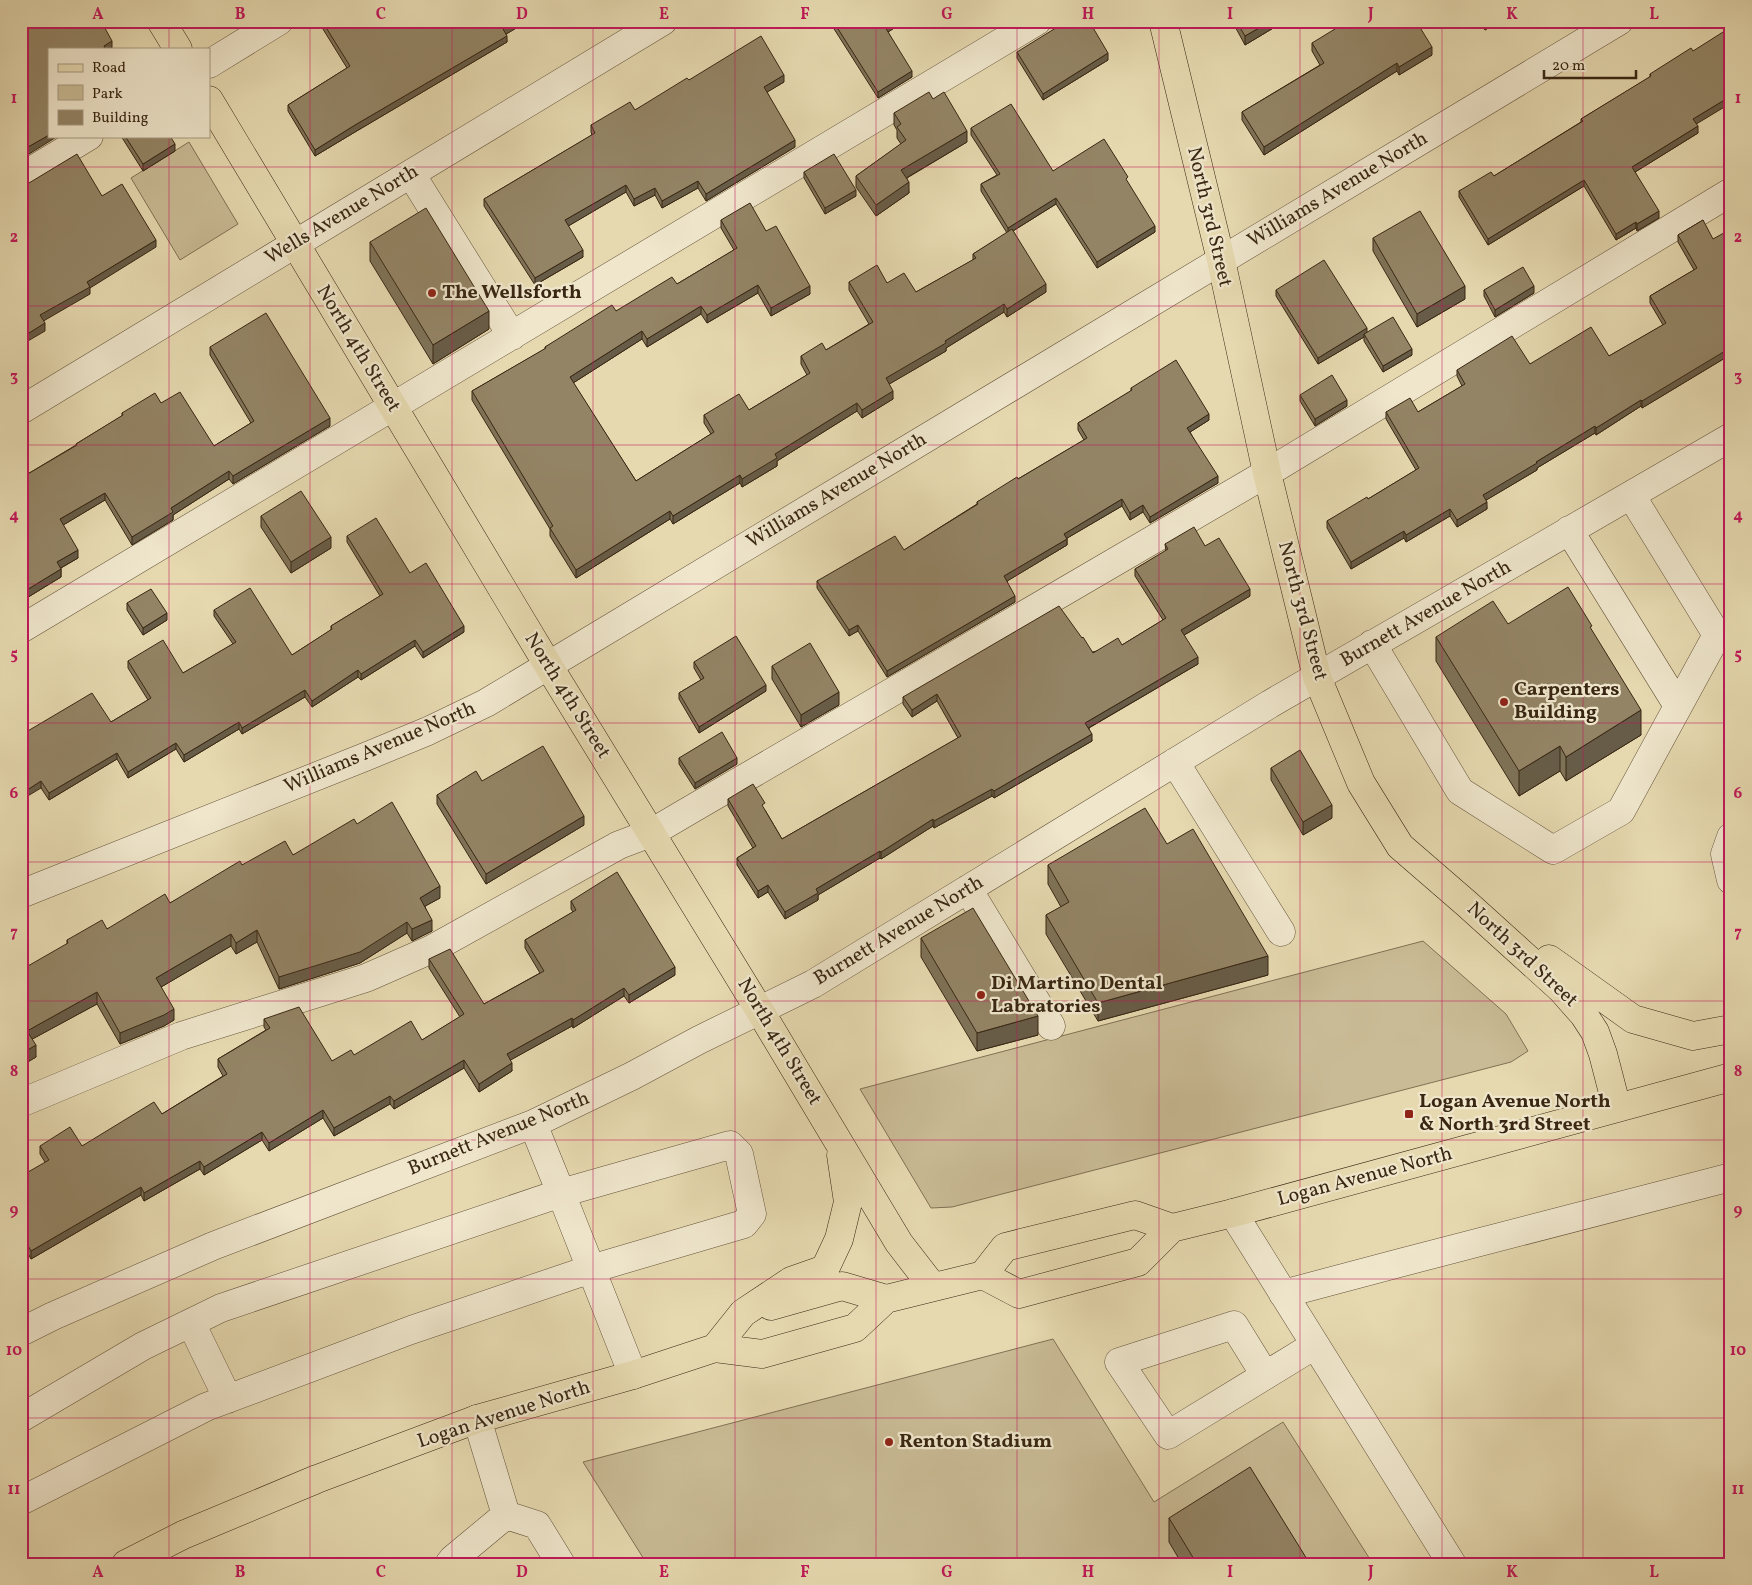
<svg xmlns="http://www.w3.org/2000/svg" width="1752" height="1585" font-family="Vollkorn,serif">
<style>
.green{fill:#c9bb95;stroke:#817154}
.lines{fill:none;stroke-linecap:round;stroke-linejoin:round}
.minor-casing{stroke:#64543a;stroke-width:29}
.major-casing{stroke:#392713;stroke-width:29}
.minor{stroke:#efe6cc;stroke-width:28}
.major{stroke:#e6d9b0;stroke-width:28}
.wall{fill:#7e7257;stroke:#392713}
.shaded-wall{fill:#675c47;stroke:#392713}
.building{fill:#938465;stroke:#392713}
.grid{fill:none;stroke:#c2185b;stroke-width:1;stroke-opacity:0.55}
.poi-dot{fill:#8f2418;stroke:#efe6cc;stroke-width:2}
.labels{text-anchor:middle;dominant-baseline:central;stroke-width:4.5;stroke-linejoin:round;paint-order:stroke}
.street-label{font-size:20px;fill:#392713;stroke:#efe6cc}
.poi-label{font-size:20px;font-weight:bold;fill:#392713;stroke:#efe6cc;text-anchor:start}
.neatline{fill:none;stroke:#c2185b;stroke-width:2}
.grid-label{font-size:16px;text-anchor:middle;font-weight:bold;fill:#c2185b}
</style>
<rect width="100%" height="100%" fill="#e6d9b0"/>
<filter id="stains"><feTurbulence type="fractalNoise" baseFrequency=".004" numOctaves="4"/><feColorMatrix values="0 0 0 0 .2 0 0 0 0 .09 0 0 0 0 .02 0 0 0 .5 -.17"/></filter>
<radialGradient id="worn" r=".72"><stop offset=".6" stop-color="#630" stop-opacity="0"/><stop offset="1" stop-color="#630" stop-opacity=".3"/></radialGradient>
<path class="green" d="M189,142L238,224L180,260L131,178Z
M1423,941L1506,1014L1528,1051L1511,1062L952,1207L931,1208L860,1089Z
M1053,1339L1154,1502L1283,1422L1373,1564H647L583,1462Z"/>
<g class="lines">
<g class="minor-casing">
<path id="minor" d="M209,64L279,21
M411,174L512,336
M21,177L89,136
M21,410L663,21
M1569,530L1678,706
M21,629L1037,21
M1372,644L1460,791L1553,850L1621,811L1717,635L1631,495
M1175,762L1281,932
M1731,837L1725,854L1731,880
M968,889L1051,1026
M21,894L365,757L428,731L486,703L1619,21
M21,1103L181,1036L366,978L432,949L619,845L651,833L685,813L1267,473L1731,192
M1233,1213L1452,1564
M1283,1294C1432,1254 1581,1215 1731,1177
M191,1323L228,1399
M21,1332L53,1316L213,1246L533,1124L632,1076L699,1040L813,984L1270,704L1731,437
M1265,1375L1234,1325L1119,1362L1168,1435L1315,1345
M21,1418L143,1346L221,1308L561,1193L633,1375
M477,1419L506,1515
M21,1501L206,1407L411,1330L591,1269L744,1224L752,1214L739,1154L730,1145L561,1193L533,1124
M449,1564L453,1559L506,1515L537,1525L561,1564"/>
</g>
<g class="major-casing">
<path id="major" d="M161,21L178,49
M1163,21L1221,260L1267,473L1317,677L1361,783L1400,846L1467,904L1561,989L1584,1015L1595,1032L1603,1054L1617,1108
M209,100L548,665L760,1011L899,1243L933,1287
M1549,959L1633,1019L1693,1036L1731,1029
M983,1275L1019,1294L1138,1262L1172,1228L1233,1213L1731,1077
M771,1306L842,1286L886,1299
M715,1348L743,1313L791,1281L825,1269L839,1239L848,1202L841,1155
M126,1564L183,1535L317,1479L477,1419L633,1375L715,1348L762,1354L855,1328L886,1299L983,1275L1005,1247L1135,1215L1172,1228"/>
</g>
<use href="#minor" class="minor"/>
<use href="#major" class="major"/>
</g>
<path class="wall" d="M318,21H528L506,34L507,42L355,132L315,156L288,111V105L347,68Z
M829,21H905L888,32L912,77L878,98Z
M1232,21H1285L1245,45Z
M1480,21H1499L1485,30Z
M1312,43L1432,55L1399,75L1397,71L1264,155L1242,120V112L1320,65L1312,51Z
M1017,52L1108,60L1043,100L1017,58Z
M1650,74L1696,124L1698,133L1635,172L1659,218L1637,231L1636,228L1616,240L1584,186L1488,245L1459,197V191L1494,176L1581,122V119L1650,77Z
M689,80L784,82L767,92L795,147L706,201L698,188L662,208L655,195L634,206L626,192L568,226L583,257L535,285L484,206V199L592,135L591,132V125L635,110Z
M933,99L967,142L907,178L909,193L876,216L856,187V176L901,144L897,138V130L894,125V113Z
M971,128L1053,171L1128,183L1155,232L1097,268L1056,204L1013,231L1046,292L1007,317L1004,312L946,348V351L889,384L893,399L862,418L857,411L777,461V466L742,487L740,483L673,524L670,519L576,578L550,536V529L472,400V391L545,349V347L616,311L677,284L734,250L721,228V220L766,231L810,294L771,316L758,293L707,323L701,314L647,347L642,339L573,383L636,481L711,434L704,423V415L749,410L807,375L801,364V356L826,350L869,324L849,290V282L887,283L916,292L973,260V254L1007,233L981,191V184L997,175L971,135Z
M121,136H170L175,151L143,171Z
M804,172L856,196L825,214L804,178Z
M1703,220L1730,348V355L1642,408L1641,406L1596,435L1595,433L1537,468V470L1486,500L1487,509L1457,527L1450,516L1406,542L1404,538L1351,569L1327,528V521L1368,499L1416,470L1386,419V412H1418L1462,386L1457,376V370L1530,364L1609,356L1663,325L1650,303V296L1694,270L1678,242V235Z
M1373,238L1465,299L1417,327L1373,251Z
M370,242L489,329L433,364L370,261Z
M1276,290L1367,333L1412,355L1383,372L1364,341V337L1318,364L1276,296Z
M1484,290L1534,293L1495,317L1484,296Z
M210,347L330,426L233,484L229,479L173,515V520L132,545L105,500L63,525L78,558L61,568V577L25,599L21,593V478L76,445V444L122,416V413L161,403L214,446L251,423L210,355Z
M1131,388L1209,420L1190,432L1218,483L1150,523L1143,512L1130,520L1122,506L1067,538V545L1007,581L1015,602L887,677L858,631L849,636L817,588V581L904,550L977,504V502L1018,479L1084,440L1078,430V423L1131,391Z
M1300,395L1347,406L1315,426L1300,401Z
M261,516L331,548L291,573L261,527Z
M347,536L410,573L464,632L423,658L415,646L361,680L358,677L312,707L305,697L242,734L239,729L184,762L176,749L128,778L117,759L49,800L41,788L21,735L111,722L148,700L128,668V661L183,673L233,644L214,616V610L292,655L331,630V626L380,596L347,542Z
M1165,544L1205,546L1250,596L1184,635L1198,664L1089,728L1092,741L994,798L992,796L934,828L933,826L881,859L880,858L818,895V900L785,919L768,892L758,898L737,865V858L753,848L728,806V799L765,810L782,839L958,738L937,701L912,717L903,704V697L1122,645L1163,620L1135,576V569L1166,551Z
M127,603L167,620L143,635L127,610Z
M1508,624L1592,631L1641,735L1566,781L1560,771L1519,796L1436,661V637Z
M694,662L766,691L699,733L679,699V693L701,680L694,668Z
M772,666L839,705L801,727L772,679Z
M679,758L737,764L695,789L679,764Z
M1271,768L1332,818L1303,835L1271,780Z
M482,781L584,825L486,884L437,804V795Z
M357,824L440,898L425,906L432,931L412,941L407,933L360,963L279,989L257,942L236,954L231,946L161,987L174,1020L164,1026L120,1044L97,1004L32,1039L36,1057L21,1066L67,944V940L107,929L170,903L242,865L293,855Z
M1048,865L1268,975L1098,1021L1046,934V915L1061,907L1048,884Z
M571,901L675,975L629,1003L624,996L573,1028L572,1026L510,1060L512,1071L479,1092L464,1068L394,1109L390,1104L334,1136L323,1118L269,1151L262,1140L204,1175L200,1169L144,1201L141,1195L31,1259L26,1250L21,1253L45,1162L40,1154V1146H82L162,1114L223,1076L218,1067V1059L266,1030L264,1027V1019L332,1061L422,1040L460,1017L429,968V959L484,1004L540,973L525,948V940L573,912L571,909Z
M921,938L1038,1035L977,1051L921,957Z
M1169,1518L1310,1564H1182L1169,1542Z"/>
<path class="shaded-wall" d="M517,21H528L503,36V29Z
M895,21H905L885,34V27Z
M1271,21H1285L1245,45V36Z
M1489,21H1499L1485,30V23Z
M507,36V42L355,132L315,156V150L355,125Z
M112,41V48L104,49V46Z
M1432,47V55L1399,75V67Z
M1108,53V60L1043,100V94Z
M1397,63V71L1264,155V147Z
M912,71V77L878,98V92Z
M784,75V82L764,94V87Z
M1731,96V103L1693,126V119Z
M1698,126V133L1632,174V167Z
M967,131V142L901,181V170Z
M49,135V136H58L21,159V151Z
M795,140V147L706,201V194Z
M175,144V151L143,171V164Z
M1584,180V186L1488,245V239Z
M698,181V188L662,208V201Z
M909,182V193L876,216V205Z
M626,185V192L565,228V220Z
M655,188V195L634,206V199Z
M856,190V196L825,214V208Z
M1056,198V204L1008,234V228Z
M1659,211V218L1637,231V224Z
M1636,222V228L1616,240V234Z
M1155,226V232L1097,268V262Z
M156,240V247L90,288V294L40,323V315L87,282Z
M583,250V257L535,285V278Z
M1046,284V292L1007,317V309Z
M758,285V293L707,323V315Z
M810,286V294L771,316V308Z
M1465,286V299L1417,327V314Z
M1534,286V293L1495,317V310Z
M1004,304V312L946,348V351L886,386V378Z
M701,306V314L647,347V339Z
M489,311V329L433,364V345Z
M45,323V331L21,345V338Z
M1367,328V335L1364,334V337L1318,364V358Z
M642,331V339L570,385V377Z
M1731,340L1730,355L1642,408V401Z
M1412,349V355L1383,372V366Z
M893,391V399L862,418V410Z
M1347,400V406L1315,426V419Z
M1641,400V406L1596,435V428Z
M857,403V411L777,461V466L742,487V479L775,454Z
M1209,414V420L1187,434V428Z
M330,418V426L233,484V476Z
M1595,426V433L1537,468V470L1483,502V495L1536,462Z
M229,471V479L173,515V520L132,545V537L171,508Z
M740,475V483L673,524V516Z
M1218,476V483L1150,523V517Z
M105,493V500L60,527V519Z
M1122,499V506L1064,540V534Z
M1487,502V509L1457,527V520Z
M1143,505V512L1130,520V513Z
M1450,509V516L1406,542V535Z
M670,511V519L576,578V570Z
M1404,531V538L1351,569V562Z
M331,537V548L291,573V562Z
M1067,539V545L1004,583V576Z
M78,550V558L57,570V562Z
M61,569V577L25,599V591Z
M1250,589V596L1181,637V630Z
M1015,596V602L887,677V671Z
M167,613V620L143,635V628Z
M858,625V631L849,636V630Z
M464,626V632L423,658V652Z
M415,640V646L361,680V674Z
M1198,657V664L1085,730V723Z
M358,670V677L312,707V701Z
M766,685V691L699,733V727Z
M305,690V697L242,734V728Z
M839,692V705L801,727V715Z
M937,694V701L912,717V710Z
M1641,710V735L1566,781V757Z
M239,722V729L184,762V755Z
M1092,734V741L994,798V791Z
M176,743V749L128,778V772Z
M1560,746V771L1519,796V771Z
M117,753V759L49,800V793Z
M737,758V764L695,789V783Z
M41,781V788L21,800V794Z
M992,789V796L934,828V821Z
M1332,805V818L1303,835V822Z
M584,816V825L486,884V874Z
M933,819V826L881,859V852Z
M880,851V858L818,895V900L785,919V912L816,889Z
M768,885V892L758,898V891Z
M440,886V898L420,909V898Z
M432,920V931L412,941V929Z
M407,922V933L360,963L279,989V977Z
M257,930V942L236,954V943Z
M231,934V946L156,990V978Z
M1268,956V975L1098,1021V1003Z
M675,967V975L629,1003V995Z
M624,988V996L573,1028V1020Z
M97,992V1004L27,1042V1031Z
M174,1009V1020L164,1026L120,1044V1033Z
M1038,1016V1035L977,1051V1033Z
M572,1018V1026L507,1062V1054Z
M36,1045V1057L21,1066V1054Z
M464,1060V1068L394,1109V1101Z
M512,1063V1071L479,1092V1084Z
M390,1096V1104L334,1136V1128Z
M323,1110V1118L269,1151V1143Z
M262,1132V1140L204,1175V1167Z
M200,1161V1169L144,1201V1193Z
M141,1187V1195L31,1259V1251Z
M26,1242V1250L21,1253V1245Z"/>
<path class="building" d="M21,21H101L112,41L104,46L105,49H49V135L21,151Z
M322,21H517L503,29L507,36L355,125L315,150L288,105L350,66Z
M833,21H895L885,27L912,71L878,92Z
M1067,21H1089L1108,53L1043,94L1017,52Z
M1236,21H1271L1245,36Z
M1348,21H1416L1432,47L1399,67L1397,63L1264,147L1242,112L1324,63L1312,43Z
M1731,27V96L1693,119L1698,126L1632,167L1659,211L1637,224L1636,222L1616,234L1584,180L1488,239L1459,191L1491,172L1494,176L1583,121L1581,119L1651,76L1650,74L1691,48L1693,51Z
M761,36L784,75L764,87L795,140L706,194L698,181L662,201L655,188L634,199L626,185L565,220L583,250L535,278L484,199L595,133L591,125L630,102L635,110L687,78L689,80Z
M929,92L933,99L944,92L967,131L901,170L909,182L876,205L856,176L906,140L897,127L901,124L894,113Z
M1011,104L1053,171L1104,139L1128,177L1126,179L1155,226L1097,262L1056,198L1008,228L981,184L1000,174L971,128Z
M125,136H170L175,144L143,164Z
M77,154L102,196L122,184L156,240L87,282L90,287L40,315L45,323L21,338V185L29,183Z
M834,154L856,190L825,208L804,172Z
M750,203L766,231L776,226L810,286L771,308L758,285L707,315L701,306L647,339L642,331L570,377L636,481L714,432L704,415L739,394L749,410L810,373L801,356L822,343L826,350L873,322L849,282L877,265L887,283L904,273L916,292L976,258L973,254L1012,229L1046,284L1007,309L1004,304L945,341L946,343L886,378L893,391L862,410L857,403L775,454L777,458L742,479L740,475L673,516L670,511L576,570L550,528L553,526L472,391L546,348L545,347L612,305L616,311L672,277L677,284L737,248L721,220Z
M426,208L489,311L433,345L370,242Z
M1420,211L1465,286L1417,314L1373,238Z
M1703,220L1713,239L1731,229V340L1727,343L1730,348L1642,401L1641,400L1596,428L1595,426L1536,462L1537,463L1483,495L1487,502L1457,520L1450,509L1406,535L1404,531L1351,562L1327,521L1367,497L1368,499L1419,468L1386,412L1410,398L1418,412L1465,384L1457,370L1512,336L1530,364L1591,327L1609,356L1666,323L1650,296L1697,268L1678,235Z
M1324,260L1367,328L1318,358L1276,290Z
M1523,267L1534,286L1495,310L1484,290Z
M266,313L330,418L233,476L229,471L171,508L173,512L132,537L105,493L60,519L78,550L57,562L61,569L25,591L21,585V478L77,445L76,444L123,415L122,413L155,393L161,403L180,392L214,446L254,421L210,347Z
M1393,317L1412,349L1383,366L1364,334Z
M1176,360L1209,414L1187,428L1218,476L1150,517L1143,505L1130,513L1122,499L1064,534L1067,539L1004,576L1015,596L887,671L858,625L849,630L817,581L895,536L904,550L978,504L977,502L1017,477L1018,479L1087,438L1078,423L1132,390L1131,388Z
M1332,375L1347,400L1315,419L1300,395Z
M301,491L331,537L291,562L261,516Z
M376,518L410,573L426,563L464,626L423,652L415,640L361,674L358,670L312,701L305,690L242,728L239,722L184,755L176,743L128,772L117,753L49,793L41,781L21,794V735L92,693L111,722L151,698L128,661L163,640L183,673L236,642L214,610L250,588L292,655L332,629L331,626L383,594L347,536Z
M1194,527L1205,546L1219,538L1250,589L1181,630L1198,657L1085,723L1092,734L994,791L992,789L934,821L933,819L881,852L880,851L816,889L818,893L785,912L768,885L758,891L737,858L756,846L728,799L753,784L765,803L762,805L782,839L961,736L937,694L912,710L903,697L1059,606L1082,638L1083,637L1093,653L1118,638L1122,645L1166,618L1135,569L1168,549L1165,544Z
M1568,587L1592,626L1590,627L1641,710L1566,757L1560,746L1519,771L1436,637L1493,601L1508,624Z
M151,589L167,613L143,628L127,603Z
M736,636L766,685L699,727L679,693L704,678L694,662Z
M810,643L839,692L801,715L772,666Z
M722,732L737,758L695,783L679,758Z
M543,746L584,816L486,874L437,795L476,771L482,781Z
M1300,750L1332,805L1303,822L1271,768Z
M392,802L440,886L420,898L432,920L412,929L407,922L360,952L279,977L257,930L236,943L231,934L156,978L174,1009L164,1015L120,1033L97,992L27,1031L36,1045L21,1054V970L68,943L67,940L102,920L107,929L165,894L170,903L240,861L242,865L285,841L293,855L354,819L357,824Z
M1145,808L1167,844L1193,829L1268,956L1098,1003L1046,915L1069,902L1048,865Z
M617,872L675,967L629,995L624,988L573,1020L572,1018L507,1054L512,1063L479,1084L464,1060L394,1101L390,1096L334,1128L323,1110L269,1143L262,1132L204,1167L200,1161L144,1193L141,1187L31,1251L26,1242L21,1245V1176L49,1160L40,1146L70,1127L82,1146L154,1102L162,1114L227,1074L218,1059L270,1028L264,1019L299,1007L332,1061L351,1050L354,1055L411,1021L422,1040L464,1014L429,959L450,949L484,1004L544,971L525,940L576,910L571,901Z
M973,908L1038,1016L977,1033L921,938Z
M1250,1467L1310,1564H1197L1169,1518Z"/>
<path class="grid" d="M169,21V49M310,21V1564M452,21V1564M593,21V1564M735,21V1564M876,21V1564M1017,21V1564M1159,21V1564M1300,21V1564M1442,21V1564M1583,21V1564M169,136V1564M21,167H1731M21,306H1731M21,445H1731M21,584H1731M21,723H1731M21,862H1731M21,1001H1731M21,1140H1731M21,1279H1731M21,1418H1731"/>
<g class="poi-dot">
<circle cx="432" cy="293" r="5"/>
<circle cx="1504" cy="702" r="5"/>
<circle cx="981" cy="995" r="5"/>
<rect x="1404" y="1109" width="10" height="10" rx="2.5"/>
<circle cx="889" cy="1442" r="5"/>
</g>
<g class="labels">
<g class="street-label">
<text transform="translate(1338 190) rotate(-31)">Williams Avenue North</text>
<text transform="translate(342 215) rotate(-31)">Wells Avenue North</text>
<text transform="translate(1209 217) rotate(77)">North 3rd Street</text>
<text transform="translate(358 349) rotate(59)">North 4th Street</text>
<text transform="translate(837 491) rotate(-31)">Williams Avenue North</text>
<text transform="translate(1302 611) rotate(75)">North 3rd Street</text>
<text transform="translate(1426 614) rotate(-30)">Burnett Avenue North</text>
<text transform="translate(567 696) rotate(58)">North 4th Street</text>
<text transform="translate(380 748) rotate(-23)">Williams Avenue North</text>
<text transform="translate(899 931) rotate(-31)">Burnett Avenue North</text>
<text transform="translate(1522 955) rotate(43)">North 3rd Street</text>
<text transform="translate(779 1042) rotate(59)">North 4th Street</text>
<text transform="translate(499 1134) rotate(-22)">Burnett Avenue North</text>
<text transform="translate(1365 1177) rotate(-15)">Logan Avenue North</text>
<text transform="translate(504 1415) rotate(-18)">Logan Avenue North</text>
</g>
<g class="poi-label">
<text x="442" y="293">The Wellsforth</text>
<text x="1514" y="690">Carpenters<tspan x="1514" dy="23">Building</tspan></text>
<text x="991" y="984">Di Martino Dental<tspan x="991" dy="23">Labratories</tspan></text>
<text x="1419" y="1102">Logan Avenue North<tspan x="1419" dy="23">&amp; North 3rd Street</tspan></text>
<text x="899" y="1442">Renton Stadium</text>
</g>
</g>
<rect width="1752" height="1585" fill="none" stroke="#e6d9b0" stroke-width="55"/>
<rect x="48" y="48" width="162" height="90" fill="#efe6cc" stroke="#a69a82"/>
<rect x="58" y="64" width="25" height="8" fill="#e6d9b0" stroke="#a69a82"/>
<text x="92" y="72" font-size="15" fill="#392713">Road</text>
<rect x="58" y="85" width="25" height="15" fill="#c9bb95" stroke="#a69a82"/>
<text x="92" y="98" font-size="15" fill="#392713">Park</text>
<rect x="58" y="110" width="25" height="15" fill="#938465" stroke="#a69a82"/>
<text x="92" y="122" font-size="15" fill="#392713">Building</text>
<path d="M1544 70v8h92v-8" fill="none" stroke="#392713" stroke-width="2.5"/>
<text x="1552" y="70" font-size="15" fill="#392713" stroke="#efe6cc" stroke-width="4" paint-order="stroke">20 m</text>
<rect x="28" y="28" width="1696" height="1530" class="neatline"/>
<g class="grid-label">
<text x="98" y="19">A</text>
<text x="240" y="19">B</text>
<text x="381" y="19">C</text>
<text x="522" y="19">D</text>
<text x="664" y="19">E</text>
<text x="805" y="19">F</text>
<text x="947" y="19">G</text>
<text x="1088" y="19">H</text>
<text x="1230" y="19">I</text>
<text x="1371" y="19">J</text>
<text x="1512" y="19">K</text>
<text x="1654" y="19">L</text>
<text x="14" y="103">1</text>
<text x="1738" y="103">1</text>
<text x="14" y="242">2</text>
<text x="1738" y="242">2</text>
<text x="14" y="381">3</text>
<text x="1738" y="381">3</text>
<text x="14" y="520">4</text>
<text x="1738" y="520">4</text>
<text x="14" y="659">5</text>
<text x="1738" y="659">5</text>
<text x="14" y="798">6</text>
<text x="1738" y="798">6</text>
<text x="14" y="937">7</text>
<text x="1738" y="937">7</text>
<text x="14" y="1076">8</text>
<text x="1738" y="1076">8</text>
<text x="14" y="1215">9</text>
<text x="1738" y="1215">9</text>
<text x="14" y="1355">10</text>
<text x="1738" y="1355">10</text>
<text x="14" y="1494">11</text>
<text x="1738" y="1494">11</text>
<text x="98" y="1577">A</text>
<text x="240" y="1577">B</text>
<text x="381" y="1577">C</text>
<text x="522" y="1577">D</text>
<text x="664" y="1577">E</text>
<text x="805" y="1577">F</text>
<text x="947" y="1577">G</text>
<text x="1088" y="1577">H</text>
<text x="1230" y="1577">I</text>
<text x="1371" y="1577">J</text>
<text x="1512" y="1577">K</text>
<text x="1654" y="1577">L</text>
</g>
<rect width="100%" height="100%" filter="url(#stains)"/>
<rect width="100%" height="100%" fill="url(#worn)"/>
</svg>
